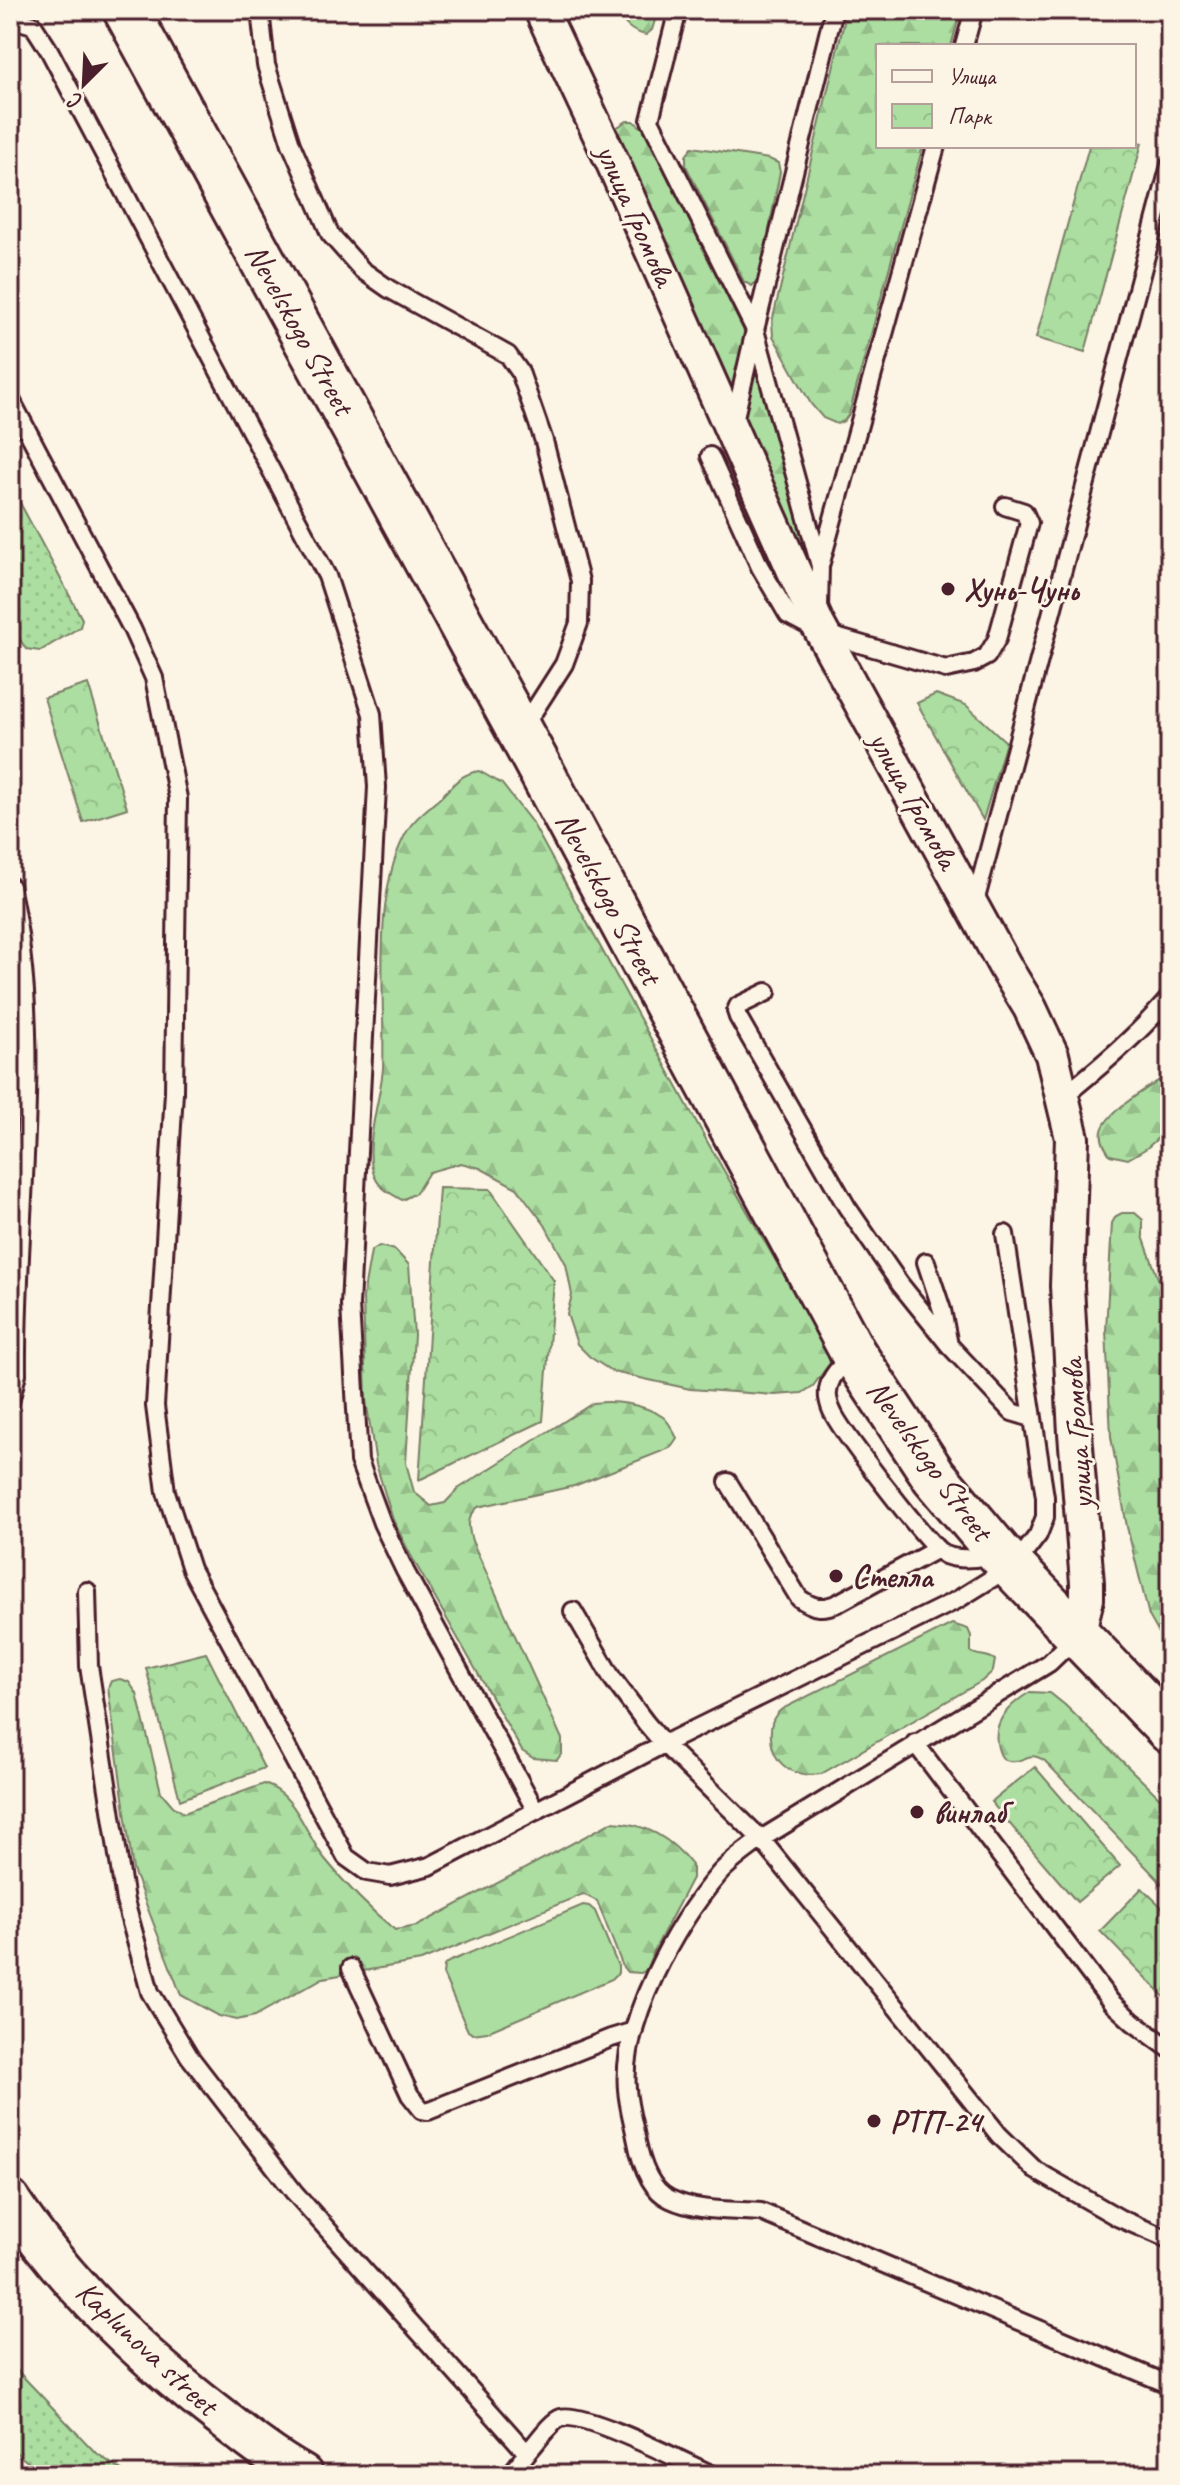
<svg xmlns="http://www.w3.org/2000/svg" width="1180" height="2485" font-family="Caveat,sans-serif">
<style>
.grass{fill:url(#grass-dots);stroke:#7a7e66;stroke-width:2}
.forest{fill:url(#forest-firs);stroke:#7a7e66;stroke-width:2}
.park{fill:url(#park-crowns);stroke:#7a7e66;stroke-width:2}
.pitch{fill:#abdea0;stroke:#7a7e66;stroke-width:2}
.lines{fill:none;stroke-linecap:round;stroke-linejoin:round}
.service-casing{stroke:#4a1f2b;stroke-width:22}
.minor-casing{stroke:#4a1f2b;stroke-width:38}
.tertiary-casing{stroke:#4a1f2b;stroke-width:44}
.secondary-casing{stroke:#4a1f2b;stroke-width:50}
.service{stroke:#fcf5e5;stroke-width:16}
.minor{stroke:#fcf5e5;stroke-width:32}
.tertiary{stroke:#fcf5e5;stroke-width:38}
.secondary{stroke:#fcf5e5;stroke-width:44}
.poi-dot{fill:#4a1f2b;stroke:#fcf5e5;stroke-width:3}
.labels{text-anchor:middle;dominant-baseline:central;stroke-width:6;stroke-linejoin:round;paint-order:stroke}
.street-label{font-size:32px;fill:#4a1f2b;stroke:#fcf5e5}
.poi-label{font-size:32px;font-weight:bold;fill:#4a1f2b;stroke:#fcf5e5;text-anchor:start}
</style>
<defs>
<pattern id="grass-dots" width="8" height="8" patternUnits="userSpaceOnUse" patternTransform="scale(2)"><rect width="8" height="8" fill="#abdea0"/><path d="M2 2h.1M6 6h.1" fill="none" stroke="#95be8a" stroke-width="1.8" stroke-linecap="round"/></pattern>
<pattern id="forest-firs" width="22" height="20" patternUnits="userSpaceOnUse" patternTransform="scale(2)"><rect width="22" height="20" fill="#abdea0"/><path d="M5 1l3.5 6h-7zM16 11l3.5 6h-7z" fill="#95be8a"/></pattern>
<pattern id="park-crowns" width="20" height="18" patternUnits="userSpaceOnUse" patternTransform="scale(2)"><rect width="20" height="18" fill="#abdea0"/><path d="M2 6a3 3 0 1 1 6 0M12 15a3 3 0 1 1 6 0" fill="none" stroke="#95be8a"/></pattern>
</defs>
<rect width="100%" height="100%" fill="#fcf5e5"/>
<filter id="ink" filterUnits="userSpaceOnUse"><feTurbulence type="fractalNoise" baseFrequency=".0125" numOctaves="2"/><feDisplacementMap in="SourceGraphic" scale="16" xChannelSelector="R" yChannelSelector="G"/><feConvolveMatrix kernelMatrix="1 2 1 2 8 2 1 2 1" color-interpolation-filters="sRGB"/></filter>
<g filter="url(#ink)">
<path class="grass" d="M10,484L82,619L80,627L40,651L26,649L10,624Z
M10,2363L94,2451L127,2475H44L10,2448Z"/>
<path class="forest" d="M617,10H658L652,30L646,35C631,32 623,24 617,10Z
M847,10H961L951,46H878V146H923L849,414L844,421L837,424L823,418L811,404L773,336L772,322Z
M627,121H633L644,129L748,339L806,528L807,536L805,542H799L792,534L613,136L616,128Z
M692,147L769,159L778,163L780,172L760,277L752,286L744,282L686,166V156Z
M479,771L502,784L533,824L708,1143L826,1348L830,1363L813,1386L802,1393L775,1395L690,1389L613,1372L590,1357L577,1344L567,1314L572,1295L566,1264L545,1225L517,1188L480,1168L461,1163L429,1172L416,1193L402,1200C392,1194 380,1189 375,1177C362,1150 381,1098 383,1068C386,996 370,891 409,828C416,817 430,807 440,798C453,785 460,774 479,771Z
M1170,1073V1127L1147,1148L1128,1159L1110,1155C1105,1148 1100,1140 1102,1131C1106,1111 1153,1085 1170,1073Z
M1122,1213H1135L1143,1220V1236L1170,1312V1653L1149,1616L1127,1527L1111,1437L1106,1330L1112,1223L1116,1216Z
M379,1246L395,1250L409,1265L414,1335L406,1463L414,1492L431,1506L445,1503L458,1489L593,1403C615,1400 644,1404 663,1417C669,1421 673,1431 677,1438L670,1448L574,1486L478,1507C466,1518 468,1527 472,1541L562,1739V1753L557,1760L533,1758L522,1751L410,1554L393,1520L376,1464L366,1400L363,1297L371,1251Z
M952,1624L968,1629L971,1636V1652C979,1657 987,1654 995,1660L993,1671L982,1681L821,1774C795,1778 773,1766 771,1738C770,1725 772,1717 782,1709Z
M120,1679L129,1682L137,1694L161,1792L173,1806L184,1813L264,1784C297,1794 305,1835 325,1859C346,1885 369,1909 395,1930L417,1926L612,1822C646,1823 671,1838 692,1865V1878L653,1953L646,1970L641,1973L627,1972L623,1967L597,1901L583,1894L421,1961L323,1978L255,2016L237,2020L219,2016L181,1995L133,1870L108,1688L111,1681Z
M1030,1692L1050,1693L1065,1705L1170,1808V1892L1045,1761C1027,1749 1025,1764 1009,1761C1002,1760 1000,1755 998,1748C991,1722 1009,1705 1030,1692Z"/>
<path class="park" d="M1134,141L1142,143L1085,352L1036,338L1089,146H1134Z
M88,684L127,808L83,822L44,698Z
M936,694L966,705L1006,742L983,820L917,703Z
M439,1188L490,1189L554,1281L543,1421L419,1480Z
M206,1653L264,1768L180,1800L146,1668Z
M1035,1767L1120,1866L1077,1902L991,1802Z
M1142,1888L1170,1915V2003L1100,1931Z"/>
<path class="pitch" d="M583,1905L589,1906L595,1911L618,1966V1973L612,1979L487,2032L473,2034L468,2031L443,1974L444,1966L448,1962Z"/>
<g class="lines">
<g class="service-casing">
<path id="service" d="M260,10L266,65L291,144L330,234L362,270L389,289L508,355L520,372L544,441L580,581L579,623L564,664L523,728
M678,10L650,120L755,330L733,426
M10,18L33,25L49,50L327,576L372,714L377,787L350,1305L359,1461L382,1523L405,1571L536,1811
M964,46L974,10
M10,398L132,629L154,678L178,798L174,1092L155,1406L166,1492L191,1569L346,1857L367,1872L390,1876L430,1866L664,1744L957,1600L991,1579L1022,1556L1038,1535L1045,1517V1497L1005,1234
M710,456L760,567L788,615L822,633L946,669L974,663L987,656L997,639L1029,523L1024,512L1005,506
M820,566L755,330L834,10
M819,608L820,566L936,146
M10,886C46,1046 15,1212 17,1374L10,1402
M974,906L1170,165
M767,992L738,1006L736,1011L738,1017L847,1207L900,1284L949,1345
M1064,1096C1102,1065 1138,1035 1170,997
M926,1262L942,1310L949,1345L1012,1412L1032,1418
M850,1356C839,1369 826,1379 828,1398C829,1404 831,1410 834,1415C844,1434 930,1548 945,1555C960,1561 979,1558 994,1555
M728,1482L799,1598C813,1608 822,1610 838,1603L937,1549
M87,1591L89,1666L125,1901L150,1992L189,2056L294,2192L527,2453L510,2475
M573,1611L612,1678L646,1723L664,1744L761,1839L999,2135L1035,2170L1119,2218L1170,2240
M1076,1637L1049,1663L761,1839C747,1850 730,1861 719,1874C676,1924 621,2022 627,2089C628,2105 633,2122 636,2137C640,2159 648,2189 670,2199C697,2212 732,2210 761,2212L1170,2385
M915,1743L1111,2002L1133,2022L1170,2049
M351,1968L410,2095L422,2110L428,2111L611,2038L634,2031
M527,2453C535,2445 551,2421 561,2418C582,2410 688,2464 713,2475"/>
</g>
<g class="minor-casing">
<path id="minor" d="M541,10L612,161L818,625L1007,970L1030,1008L1052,1055L1072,1138L1067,1286L1075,1433L1087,1583V1599L1078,1635"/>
</g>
<g class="tertiary-casing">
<path id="tertiary" d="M10,2200C65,2283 140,2355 218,2415C246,2437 273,2458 303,2475"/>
</g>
<g class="secondary-casing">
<path id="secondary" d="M126,10L533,756L853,1353L934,1476L999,1553L1170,1731"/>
</g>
<use href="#service" class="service"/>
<use href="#minor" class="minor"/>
<use href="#tertiary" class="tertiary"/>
<use href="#secondary" class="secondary"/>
</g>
</g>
<g class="poi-dot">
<circle cx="948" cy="589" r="8"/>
<circle cx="836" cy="1576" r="8"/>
<circle cx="917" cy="1812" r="8"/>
<circle cx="874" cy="2121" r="8"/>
</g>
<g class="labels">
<g class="street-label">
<text transform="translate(636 215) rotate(66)">улица Громова</text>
<text transform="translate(300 329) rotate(61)">Nevelskogo Street</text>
<text transform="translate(914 800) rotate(61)">улица Громова</text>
<text transform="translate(609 898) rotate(62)">Nevelskogo Street</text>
<text transform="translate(1077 1434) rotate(-94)">улица Громова</text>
<text transform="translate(930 1460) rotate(54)">Nevelskogo Street</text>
<text transform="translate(147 2348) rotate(43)">Kaplunova street</text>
</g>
<g class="poi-label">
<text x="964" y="589">Хунь-Чунь</text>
<text x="852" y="1576">Стелла</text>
<text x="933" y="1812">винлаб</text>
<text x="890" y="2121">РТП-24</text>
</g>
</g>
<rect width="1180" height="2485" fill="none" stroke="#fcf5e5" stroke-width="40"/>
<rect x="20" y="20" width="1140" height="2445" fill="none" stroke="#4a1f2b" stroke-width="3" filter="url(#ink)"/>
<rect x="876" y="44" width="260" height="104" fill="#fcf5e5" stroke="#b59f9b" stroke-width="2"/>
<rect x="892" y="70" width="40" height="12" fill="#fcf5e5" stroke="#b59f9b" stroke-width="2"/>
<text x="948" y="84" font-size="24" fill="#4a1f2b">Улица</text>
<rect x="892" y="104" width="40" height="24" fill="url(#park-crowns)" stroke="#b59f9b" stroke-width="2"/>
<text x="948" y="124" font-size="24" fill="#4a1f2b">Парк</text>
<g transform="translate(84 84) rotate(204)" stroke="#fcf5e5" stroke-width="6" paint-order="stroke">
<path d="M0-6L14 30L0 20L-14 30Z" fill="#4a1f2b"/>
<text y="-12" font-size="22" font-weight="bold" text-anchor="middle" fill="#4a1f2b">С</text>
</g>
</svg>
